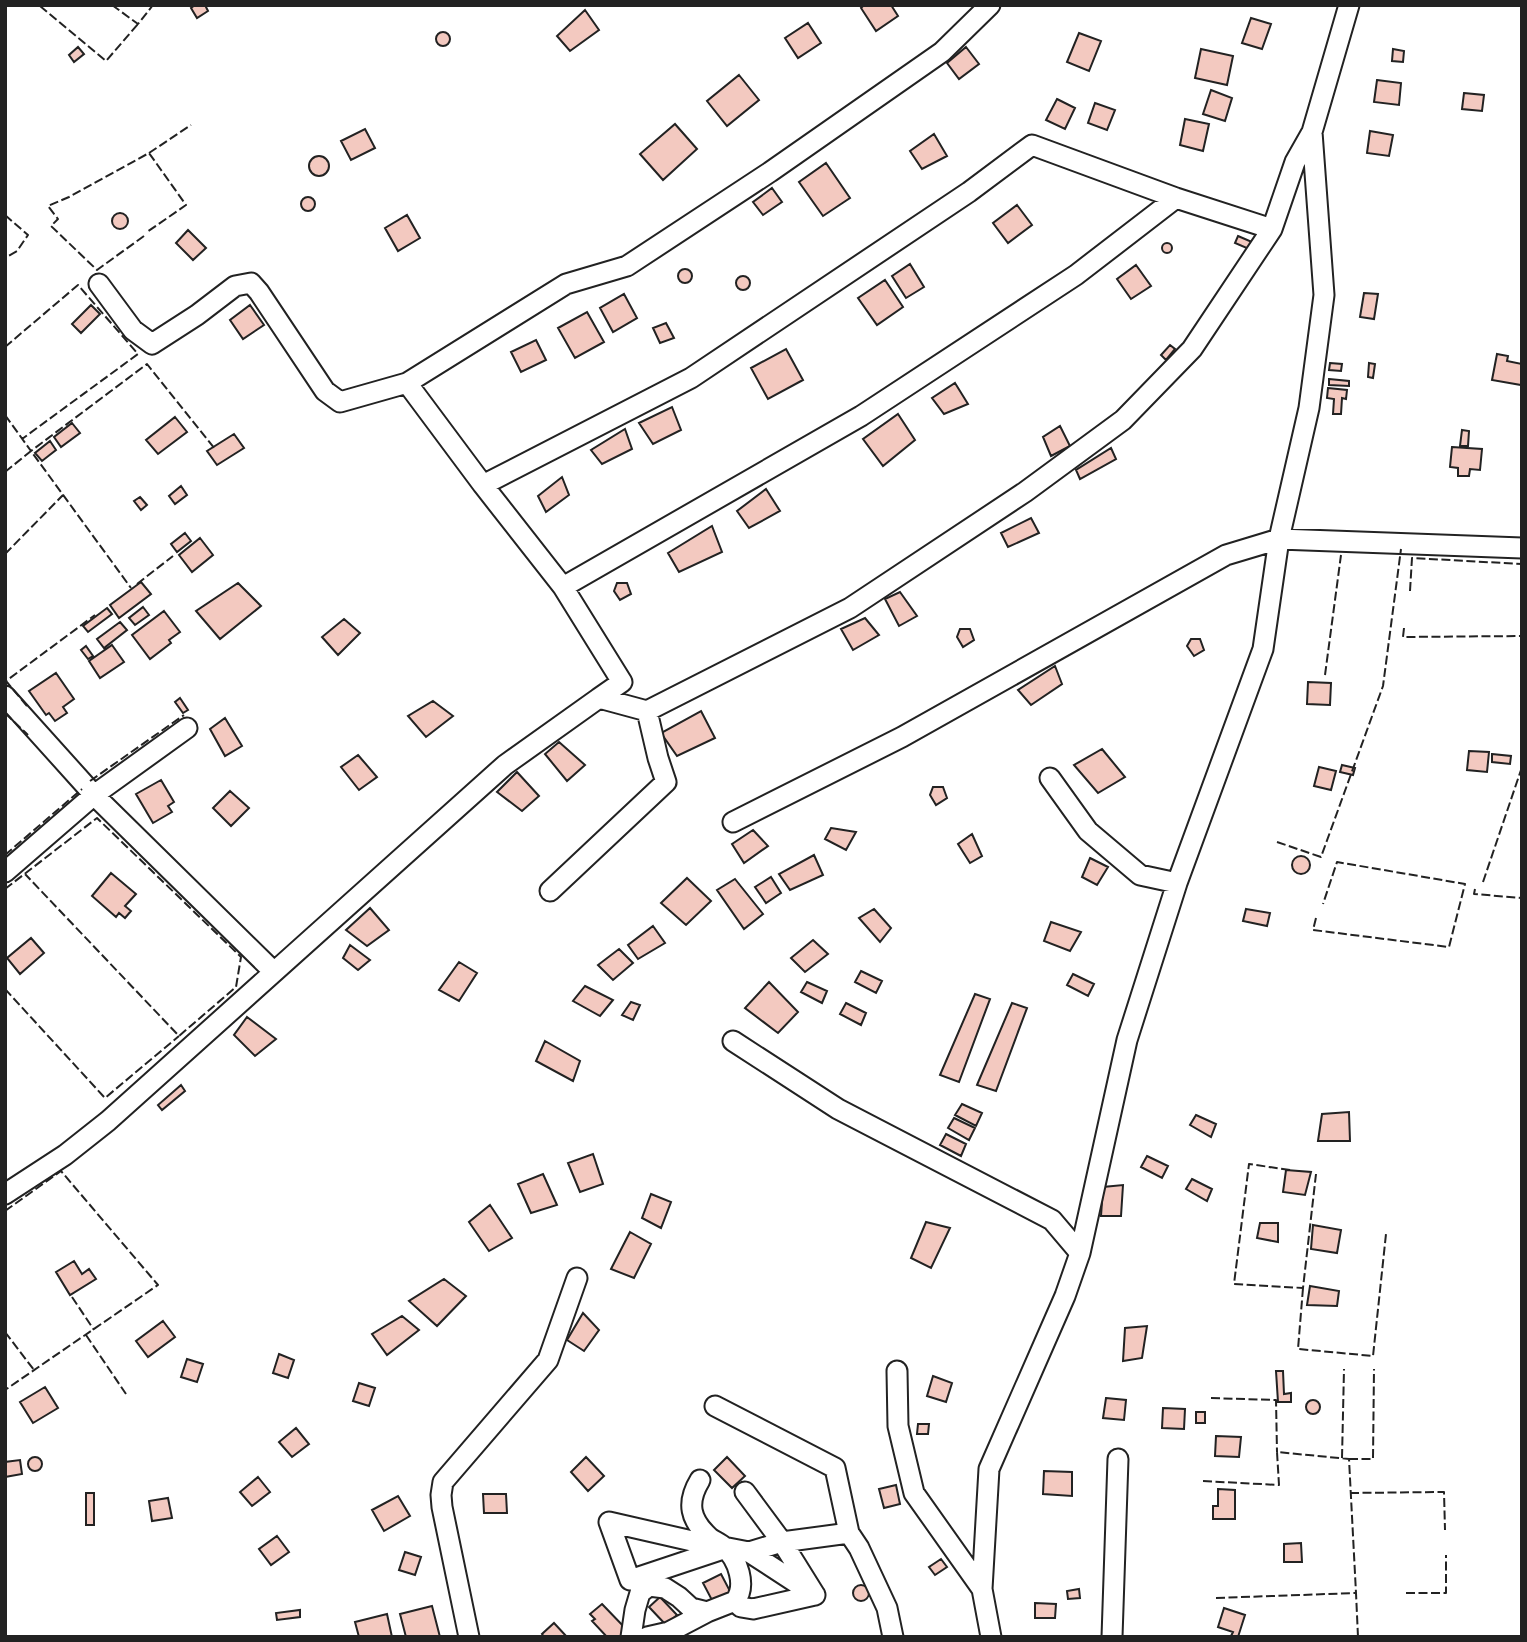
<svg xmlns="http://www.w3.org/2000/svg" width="1527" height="1642" font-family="Inter,sans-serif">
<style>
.building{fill:#f3c9c0;stroke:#222;stroke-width:2}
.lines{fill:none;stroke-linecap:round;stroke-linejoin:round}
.minor-casing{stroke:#222;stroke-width:23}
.minor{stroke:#fff;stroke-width:19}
.fence{stroke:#222;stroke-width:2;stroke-dasharray:9 3.5;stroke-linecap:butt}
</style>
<rect width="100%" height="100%" fill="#fff"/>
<path class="building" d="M195,5H205L208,11L197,18L191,8Z
M864,5H891L898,16L876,31L861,8Z
M585,10L599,30L570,51L557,36Z
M1251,18L1271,24L1262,49L1242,43Z
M808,23L821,43L798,58L785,38Z
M436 39a7 7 0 1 1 14 0a7 7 0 1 1-14 0Z
M1079,33L1101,41L1089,71L1067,62Z
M78,47L84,54L74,62L69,55Z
M966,47L979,64L959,79L947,63Z
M1201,49L1233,56L1227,85L1195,78Z
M1393,49L1404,51L1403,62L1392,61Z
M739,75L759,100L727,126L707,101Z
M1377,80L1401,83L1399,105L1374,102Z
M1211,90L1232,98L1225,121L1203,114Z
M1464,93L1484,95L1482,111L1462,109Z
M1057,99L1075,108L1065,129L1046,120Z
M1095,103L1115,110L1107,130L1088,123Z
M1185,119L1209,124L1203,151L1180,145Z
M675,124L697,149L663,180L640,154Z
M365,129L375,148L351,160L341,141Z
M1370,131L1393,135L1389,156L1367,153Z
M934,134L947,156L922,169L910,151Z
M309 166a10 10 0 1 1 20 0a10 10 0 1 1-20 0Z
M826,163L850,198L823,216L799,182Z
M772,188L782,202L763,215L753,202Z
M301 204a7 7 0 1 1 14 0a7 7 0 1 1-14 0Z
M1017,205L1032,225L1008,243L993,223Z
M112 221a8 8 0 1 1 16 0a8 8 0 1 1-16 0Z
M407,215L420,238L398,251L385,228Z
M188,230L206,248L193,260L176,243Z
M1238,236L1252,242L1249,249L1235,243Z
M1162 248a5 5 0 1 1 10 0a5 5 0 1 1-10 0Z
M910,264L924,287L906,298L892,276Z
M1136,265L1151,286L1131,299L1117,279Z
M678 276a7 7 0 1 1 14 0a7 7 0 1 1-14 0Z
M736 283a7 7 0 1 1 14 0a7 7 0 1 1-14 0Z
M885,280L903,307L877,325L858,298Z
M1364,293L1378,294L1374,319L1360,317Z
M624,294L637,318L613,332L600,308Z
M91,305L100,314L81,333L72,324Z
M250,305L264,325L243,339L230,320Z
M587,312L604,342L575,358L558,328Z
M666,323L674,338L660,343L653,328Z
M536,340L546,360L521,372L511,352Z
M1170,345L1175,349L1166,360L1161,355Z
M786,349L803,380L768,399L751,368Z
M1497,354L1508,356L1507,361L1522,364L1521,385L1492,380Z
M1330,363L1342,364L1341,371L1329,370Z
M1369,363L1375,364L1373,378L1368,377Z
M1329,379L1349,381V386L1329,385Z
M955,383L968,404L944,414L932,398Z
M1328,388L1347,390L1346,399L1342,398L1341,414H1333L1334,399L1327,398Z
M672,407L681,430L653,444L639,423Z
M898,414L915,440L883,466L863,439Z
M175,417L187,432L158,454L146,440Z
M72,423L80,433L61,447L54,437Z
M1060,426L1070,446L1051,456L1043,437Z
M625,429L632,449L602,464L591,450Z
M1462,430L1469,431L1468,446H1460Z
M234,434L244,448L217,465L207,451Z
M50,441L56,450L42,461L35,453Z
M1452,447L1482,449L1480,470L1470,469L1469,476H1458V468L1450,467Z
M1111,448L1116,459L1080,479L1076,470Z
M562,477L569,495L546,512L538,496Z
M181,486L187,495L175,504L169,496Z
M766,489L780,511L749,528L737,511Z
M140,497L147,505L141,510L134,501Z
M1031,518L1039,533L1008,547L1001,533Z
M712,526L722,552L679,572L668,553Z
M185,533L191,541L177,552L171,544Z
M200,538L213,555L192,572L179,555Z
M141,582L151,594L119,618L110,605Z
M238,583L261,606L220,639L196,611Z
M617,583H627L631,594L620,600L614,591Z
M900,592L917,616L899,626L885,599Z
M143,607L149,615L135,625L129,618Z
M107,608L112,614L88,632L83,626Z
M164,611L180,632L169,640L171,643L150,659L132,635Z
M865,618L879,635L853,650L841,629Z
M344,619L360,633L338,655L322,637Z
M120,622L127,630L104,648L97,639Z
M960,629H970L974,640L963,647L957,637Z
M1191,639H1200L1204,650L1194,656L1187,646Z
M112,645L124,662L100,678L89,661Z
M86,646L93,656L88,659L81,650Z
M1055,666L1062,684L1031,705L1018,690Z
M56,673L74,699L63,707L67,713L55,721L49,713L46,715L29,691Z
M1308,682L1331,683L1330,705L1307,704Z
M180,698L188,710L183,713L175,702Z
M433,701L453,716L426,737L408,716Z
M701,711L715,738L677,756L661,733Z
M225,718L242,746L225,756L210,729Z
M559,742L585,765L567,781L545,754Z
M1102,749L1125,777L1098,793L1074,765Z
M1469,751L1489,752L1487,772L1467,770Z
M1492,754L1511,756L1510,764L1492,762Z
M358,755L377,777L359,790L341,767Z
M1342,765L1355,768L1353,775L1340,772Z
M1319,767L1336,771L1331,790L1314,786Z
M517,772L539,796L522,811L497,792Z
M161,780L174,802L168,806L172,812L153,823L136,794Z
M933,787H943L947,798L936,805L930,795Z
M230,791L249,808L231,826L213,808Z
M831,828L856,832L846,850L825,839Z
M753,830L768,846L744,863L732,844Z
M972,834L982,856L970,863L958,844Z
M814,855L823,875L790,890L779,874Z
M1292 865a9 9 0 1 1 18 0a9 9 0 1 1-18 0Z
M1090,858L1108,867L1097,885L1082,877Z
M111,873L136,894L125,906L131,911L125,918L119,913L116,917L92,896Z
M771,877L781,893L766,903L755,887Z
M687,878L711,901L686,925L661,903Z
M735,879L763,914L744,929L717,890Z
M370,908L389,930L367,946L346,930Z
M874,909L891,928L880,942L859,918Z
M1246,909L1270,913L1267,926L1243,921Z
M1051,922L1081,932L1070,951L1044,941Z
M653,926L665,943L638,959L628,945Z
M31,938L44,953L20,974L7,958Z
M813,940L828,954L805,972L791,958Z
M350,945L370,960L358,970L343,958Z
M619,949L633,963L613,980L598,965Z
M459,962L477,973L459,1001L439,990Z
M861,971L882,981L876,993L855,982Z
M1073,974L1094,984L1088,996L1067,985Z
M769,982L798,1012L778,1033L745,1008Z
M807,982L827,991L822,1003L801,992Z
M585,986L613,1000L600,1016L573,1001Z
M975,994L990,999L959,1082L940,1075Z
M631,1002L640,1005L633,1020L622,1015Z
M846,1003L866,1013L861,1025L840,1014Z
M1012,1003L1027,1008L996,1091L977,1085Z
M247,1017L276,1039L255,1056L234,1035Z
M545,1041L580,1061L573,1081L536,1061Z
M181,1085L185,1091L162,1110L158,1105Z
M962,1104L982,1113L976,1126L955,1115Z
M1349,1112L1350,1141H1318L1322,1114Z
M1196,1115L1216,1124L1211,1137L1190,1125Z
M954,1118L975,1128L969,1140L948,1128Z
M946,1134L966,1144L961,1156L940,1145Z
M593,1154L603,1184L580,1192L568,1163Z
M1147,1156L1168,1166L1162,1178L1141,1167Z
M1286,1170L1311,1172L1305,1195L1283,1192Z
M543,1174L557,1205L531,1213L518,1184Z
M1192,1179L1212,1189L1207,1201L1186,1189Z
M1123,1185L1121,1216H1101L1103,1187Z
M651,1194L671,1202L661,1228L642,1218Z
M490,1205L512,1238L489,1251L469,1222Z
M926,1222L950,1228L931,1268L911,1258Z
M1260,1223H1278V1242L1257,1238Z
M1313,1225L1341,1230L1337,1253L1311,1249Z
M630,1232L651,1244L634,1278L611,1269Z
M74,1261L82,1274L89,1269L96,1279L70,1295L56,1272Z
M444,1279L466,1296L437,1326L409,1301Z
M1310,1286L1339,1291L1337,1306L1307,1305Z
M583,1313L599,1330L584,1351L567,1340Z
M402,1316L419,1330L387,1355L372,1334Z
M163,1321L175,1337L148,1357L136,1341Z
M1147,1326L1142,1358L1123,1361L1125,1328Z
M279,1354L294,1360L288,1378L273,1373Z
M187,1359L203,1364L197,1382L181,1377Z
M1276,1371H1283L1284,1394L1291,1393V1402H1278Z
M933,1376L952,1383L946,1402L927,1396Z
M359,1383L375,1388L369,1406L353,1401Z
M45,1387L58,1408L33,1423L20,1402Z
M1106,1398L1126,1400L1124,1420L1103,1418Z
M1306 1407a7 7 0 1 1 14 0a7 7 0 1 1-14 0Z
M1163,1408L1185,1409L1184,1429L1162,1428Z
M1196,1412H1205V1423H1196Z
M918,1424H929L928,1434H917Z
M296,1428L309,1444L292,1457L279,1442Z
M1216,1436L1241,1437L1239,1457L1215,1456Z
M586,1457L604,1476L588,1491L571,1472Z
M727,1457L745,1476L732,1488L714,1470Z
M28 1464a7 7 0 1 1 14 0a7 7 0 1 1-14 0Z
M20,1460L22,1474L5,1477V1462Z
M1044,1471L1072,1472V1496L1043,1494Z
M258,1477L270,1492L252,1506L240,1492Z
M896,1485L900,1504L884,1508L879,1489Z
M1218,1489L1235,1490V1519H1213V1506H1218Z
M86,1493H94V1525H86Z
M483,1494H506L507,1513H484Z
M398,1496L410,1516L384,1531L372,1510Z
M168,1498L172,1518L152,1521L149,1501Z
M277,1536L289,1552L271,1565L259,1549Z
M1301,1543L1302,1562H1284V1544Z
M405,1552L421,1557L415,1575L399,1570Z
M941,1559L947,1567L935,1575L929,1567Z
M721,1574L732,1595L714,1604L703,1583Z
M853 1593a8 8 0 1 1 16 0a8 8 0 1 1-16 0Z
M1079,1589L1080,1598L1068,1599L1067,1591Z
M660,1597L677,1615L666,1625L649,1607Z
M1035,1603L1056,1604L1055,1618H1035Z
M602,1604L627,1630L619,1637H607L592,1621L595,1619L590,1614Z
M432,1606L440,1637H406L400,1614Z
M1224,1608L1245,1615L1238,1637L1231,1636L1233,1632L1218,1627Z
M300,1610V1617L277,1620L276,1613Z
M387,1614L392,1637H359L355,1622Z
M554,1623L567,1637H544L542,1634Z"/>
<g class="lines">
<g class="minor-casing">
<path id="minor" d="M990,5L942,52L770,172L627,266L566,284L407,383L483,485L563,587L861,416L1076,275L1176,198
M99,284L133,330L152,344L197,315L235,286L251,283L259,292L325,391L340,402L407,383
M483,485L691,378L969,192L1032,145L1176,198L1272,229
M563,587L622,682L599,698
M5,696L94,795L273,971
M1050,778L1088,831L1140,875L1177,883
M733,822L902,737L1226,555L1279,539L1522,548
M5,872L94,795L187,728
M550,891L666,782L658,758L647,711
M733,1041L838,1109L1052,1220L1080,1253L1127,1040L1177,883L1263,649L1279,539L1309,408L1324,295L1312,132L1349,5
M5,1194L65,1155L108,1121L505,765L599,698L647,711L850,608L1025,492L1123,420L1192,349L1272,229L1295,162L1312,132
M897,1371L898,1426L914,1493L982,1589
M715,1406L835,1468L849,1533L859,1548L887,1608L893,1637
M700,1480C686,1503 690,1520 710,1538C714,1541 720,1543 724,1547C738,1559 747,1586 735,1601
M745,1492L782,1542L849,1533
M782,1542L815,1595L749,1552Z
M726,1548L630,1580L609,1522L692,1541L749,1552
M469,1637L442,1507L441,1495L443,1482L548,1360L577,1278
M631,1637L635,1610L640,1593L649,1586L665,1588L679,1597L691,1608L707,1612
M647,1637L669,1632L707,1612L735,1601L741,1607L753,1609L815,1595
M991,1637L982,1589L989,1469L1065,1296L1080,1253V1240
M1112,1637L1118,1459"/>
</g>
<use href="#minor" class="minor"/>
<path class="fence" d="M112,5L138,24L153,5
M40,6L106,61L138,24
M149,153L191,125
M5,215L28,235L17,251L5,258
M144,236L97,270L51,226L58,219L48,206L69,197L149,153L186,205L147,232
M5,347L78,285L138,354L22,439
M5,415L31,451L147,364L215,449
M5,472L31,451L131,588
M5,554L63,495
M137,584L173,556
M1410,591L1412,558L1522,564
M1404,628L1403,637L1522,636
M1325,675L1341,555
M27,706L6,681L95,615
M5,713L28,735
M90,781L184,715
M1277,842L1321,857L1383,686L1401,549
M5,855L82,789
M1483,882L1522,767
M5,889L97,818L241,957L236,987L179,1036L25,874
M1475,889L1474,894L1522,898
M1316,918L1313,930L1449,947L1465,884L1337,862L1323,904
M5,989L105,1098L179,1036
M1290,1170L1249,1164L1234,1284L1303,1288L1316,1174
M5,1211L61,1171L158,1285L5,1390
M1303,1288L1298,1349L1373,1356L1386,1234
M72,1297L94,1330
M5,1332L34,1370
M86,1335L126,1394
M1211,1398L1276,1400L1277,1452
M1342,1458L1344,1369
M1349,1459H1373L1374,1369
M1203,1481L1279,1485L1277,1452L1349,1459L1356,1593
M1350,1493L1444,1492L1445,1530
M1406,1593H1446V1555
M1216,1598L1356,1593L1358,1637"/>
</g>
<rect width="1527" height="1642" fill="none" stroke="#222222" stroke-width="14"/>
</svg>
